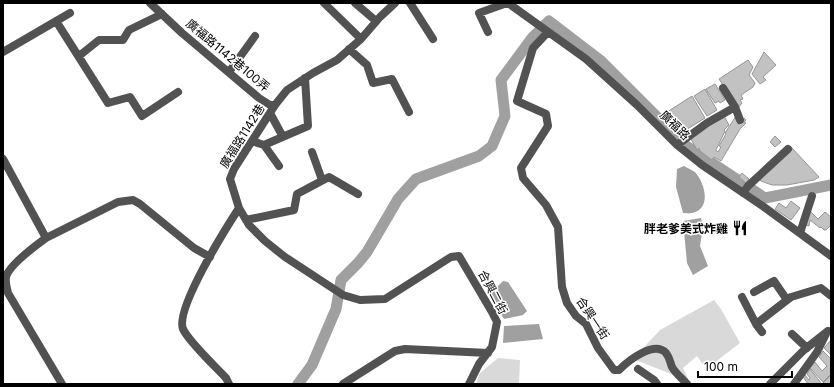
<svg xmlns="http://www.w3.org/2000/svg" width="834" height="387" font-family="Inter,'Noto Sans TC',sans-serif">
<style>
.green{fill:#d9d9d9}
.water{fill:#a0a0a0}
.lines{fill:none;stroke-linecap:round;stroke-linejoin:round}
.river{stroke:#a0a0a0;stroke-width:11}
.building{fill:#c2c2c2;stroke:#969696}
.minor{stroke:#525252;stroke-width:8}
.labels{text-anchor:middle;dominant-baseline:central;stroke-width:3;stroke-linejoin:round;paint-order:stroke}
.street-label{font-size:12px;fill:#000;stroke:#fff}
.poi-label{font-size:12px;font-weight:bold;fill:#000;stroke:#fff;text-anchor:end}
</style>
<rect width="100%" height="100%" fill="#fff"/>
<path class="green" d="M714,300L721,309L740,343L706,369L697,356L683,368L689,381L633,359L660,330Z
M498,358L520,360L519,384H476L480,373Z"/>
<path class="water" d="M684,166C687,168 692,170 695,172C705,183 712,209 692,213C689,214 685,213 683,213L676,187L677,169Z
M701,218L703,227L700,246L708,266L693,275L687,263L683,221Z
M503,281L508,282L527,311L523,315L504,319L489,295Z
M539,324L543,339L503,343L504,326Z"/>
<g class="lines">
<path class="river" d="M298,384L312,365L336,309L341,280L358,263L367,252L398,199L416,179L479,156L492,146L505,116L501,80L532,38L549,21L600,60L685,145L765,198L831,185"/>
</g>
<path class="building" d="M764,52L776,65L763,77L766,80L760,84L752,74Z
M748,60L753,67L749,75L755,83L753,87L741,95L743,99L740,100L742,103L738,108L719,79Z
M715,84L725,100L720,103L719,101L715,103L706,89Z
M705,89L717,110L707,116L694,96Z
M692,96L705,118L681,133L664,114Z
M724,116L729,125L724,130L725,131L716,150L718,152L721,147L719,146L726,134L725,133L736,116L743,120L744,118L746,120L744,122L746,123L740,129L721,161L714,157L712,160L700,151L699,148L697,150L690,137Z
M775,136L781,142L775,147L770,142Z
M791,147L819,177L814,180L787,185H772L761,181L758,179Z
M742,173L749,179L746,183L739,177Z
M791,201L800,208L791,220L775,209L779,203L786,208Z
M810,211L818,219L825,212L831,217V225L826,230H824L821,227L820,228L810,220L809,226L806,225Z
M830,341L831,342V355L824,348Z
M823,351L831,359V374L823,382L810,368L815,362L822,371L827,366L819,357Z
M810,369L821,383L820,384H808L803,377L805,375L809,380L810,378L807,374Z
M831,375V384H822Z"/>
<g class="lines">
<path class="minor" d="M150,3L182,33L259,98L270,105H275
M324,3L361,39
M355,3L376,21
M395,3L380,17L361,39L337,60L313,73L287,90L275,105L234,169L230,179L239,208L249,225L265,241L285,257L343,295L360,300L385,299L451,257L459,256L492,312L497,322L492,347L479,364L469,384
M410,3L433,39
M508,3L586,59L637,105L677,145L702,165L764,207L831,256
M56,21L108,103L130,97L142,116L178,92
M488,32L479,13L507,3
M548,32L533,48L517,101L546,114L548,126L521,168L523,178L546,205L558,227L562,287L567,303L576,316L586,324L598,348L614,370H619C628,361 654,340 666,353C670,358 670,362 672,367C675,373 683,379 687,384
M349,49L367,65L373,83L392,79L409,112
M3,52L70,13
M79,56L99,40H123L129,30L162,14
M229,72L255,36
M723,88L735,107L740,120
M270,113L283,137
M252,141L264,145L279,166
M264,145L308,126L305,78
M677,145L707,123L735,107
M312,152L322,180
M3,159L46,238
M743,193L748,186L788,149
M246,220L294,210L297,194L329,177L358,194
M800,233L812,196
M754,292L774,281L787,300
M742,297L756,324L762,332
M756,324L791,297L821,288L831,296
M792,334L807,348
M638,369L654,380L657,384
M62,384L8,293C7,288 5,283 6,277C9,265 35,246 46,238L118,202L133,200L140,204L194,248L210,257
M229,384L226,378C215,366 189,342 183,329C175,309 226,228 239,208
M343,384L395,351L405,349L488,353
M770,384L804,350L828,331
M794,384L817,352L826,334"/>
</g>
<defs>
<g id="restaurant-bare" transform="scale(1.2)"><path d="M-5-6h1v4h1v-4h1v4h1v-4h1v5L-1.5 .5V6h-2V.5L-5-1ZM5-6V6H3V1.5H1.5Q1.5-4 5-6Z" fill="#000" stroke="#fff" stroke-width="2.5" paint-order="stroke"/></g>
</defs>
<g fill-rule="evenodd">
<use href="#restaurant-bare" x="740" y="228"/>
</g>
<g class="labels">
<g class="street-label">
<text transform="translate(228 55) rotate(40)">廣福路1142巷100弄</text>
<text transform="translate(675 125) rotate(44)">廣福路</text>
<text transform="translate(242 136) rotate(-58)">廣福路1142巷</text>
<text transform="translate(493 292) rotate(62)">合興二街</text>
<text transform="translate(593 318) rotate(56)">合興一街</text>
</g>
<g class="poi-label">
<text x="728" y="228">胖老爹美式炸雞</text>
</g>
</g>
<rect width="834" height="387" fill="none" stroke="#000000" stroke-width="8"/>
<path d="M698 371v6h94v-6" fill="none" stroke="#000000" stroke-width="2"/>
<text x="704" y="371" font-size="12" fill="#000000" stroke="#ffffff" stroke-width="3" paint-order="stroke">100 m</text>
</svg>
